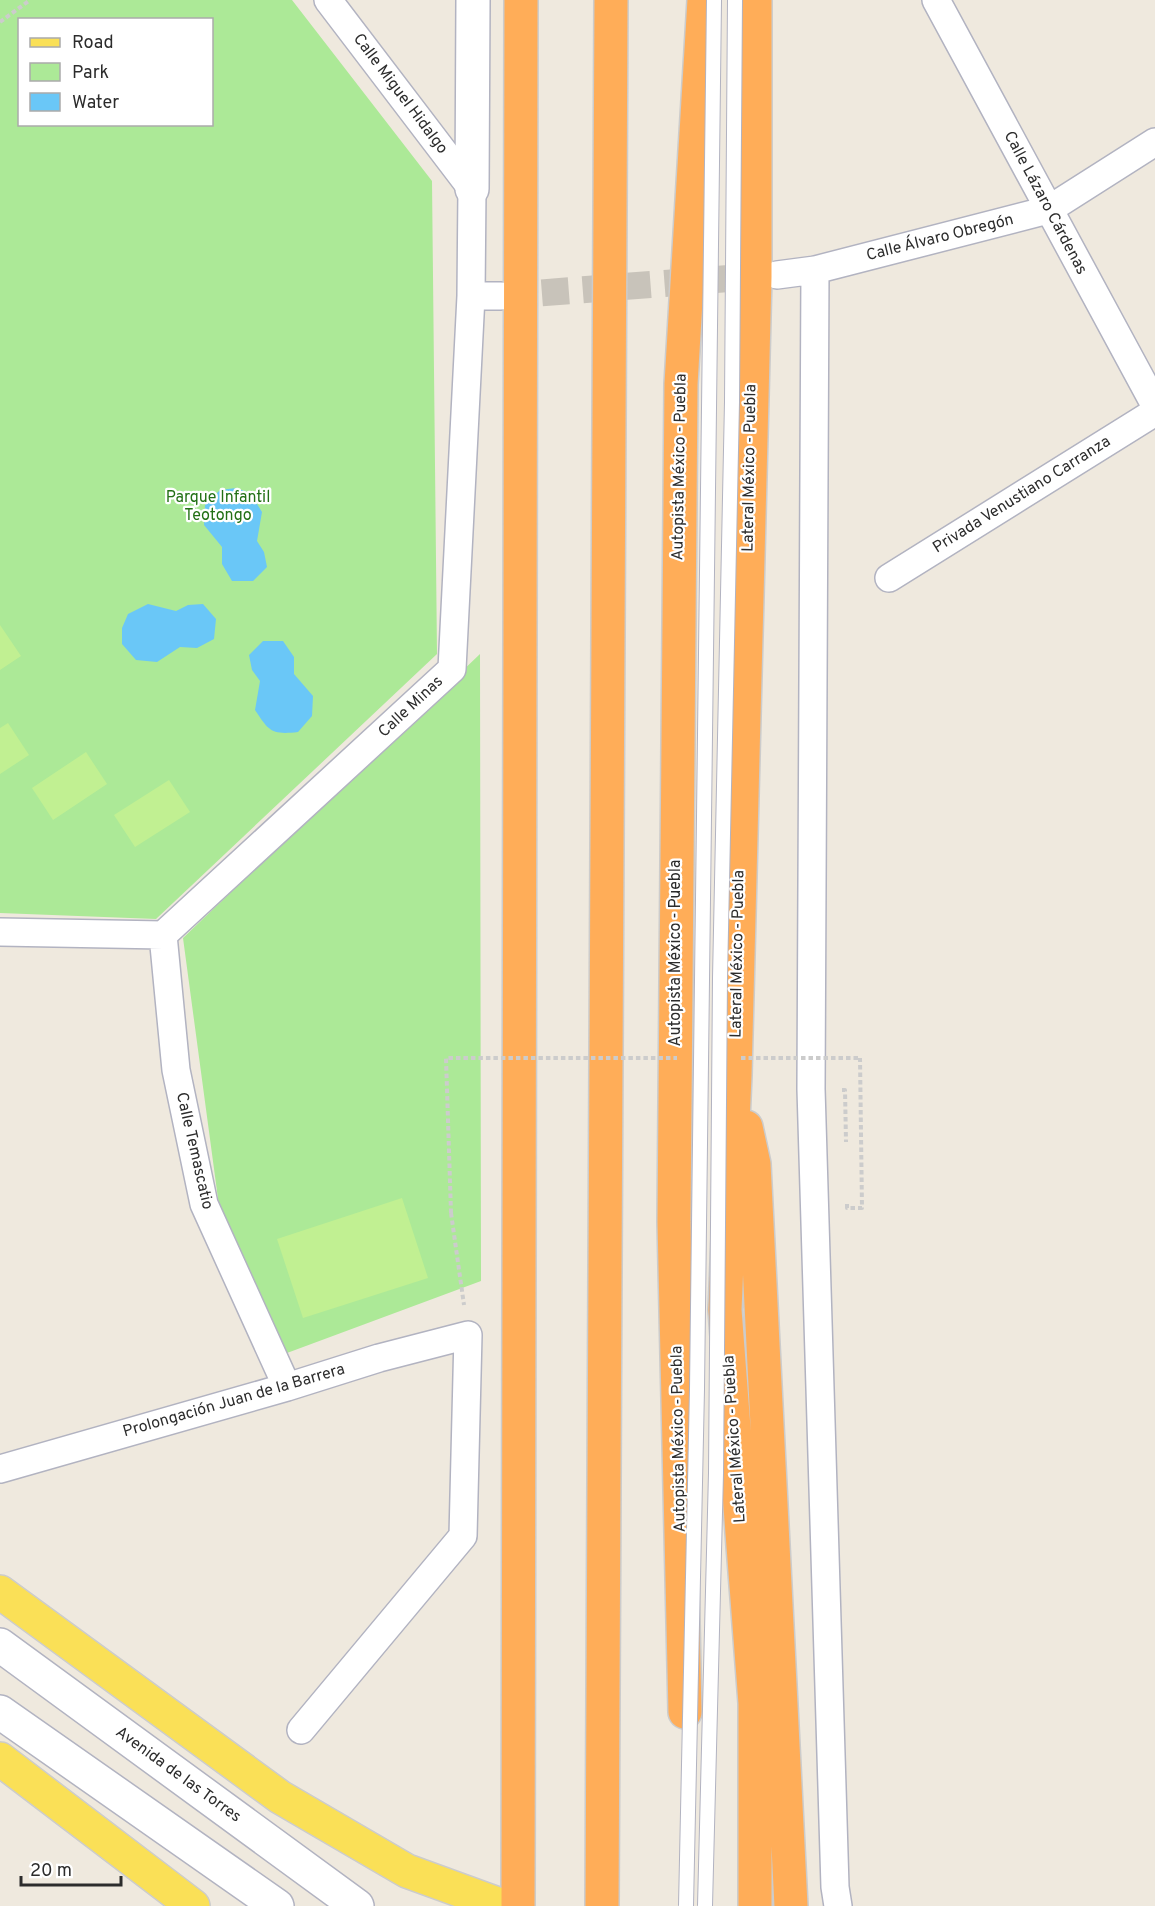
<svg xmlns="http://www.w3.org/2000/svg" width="1155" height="1906" font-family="Overpass,sans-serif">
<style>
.green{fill:#ace997;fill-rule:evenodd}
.pitch{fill:#c1f092}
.water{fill:#6ac7f7}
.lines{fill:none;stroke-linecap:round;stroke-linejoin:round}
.street-tunnel{stroke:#c8c3ba;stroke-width:27;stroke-dasharray:27 14;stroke-linecap:butt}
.street-casing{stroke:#b2b3c1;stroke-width:30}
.secondary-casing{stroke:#b2b3c1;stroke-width:36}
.primary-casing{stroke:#ccc;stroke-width:36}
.highway-casing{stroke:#ccc;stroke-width:36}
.path{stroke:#ccc;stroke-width:4;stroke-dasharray:4.5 3;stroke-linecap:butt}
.street{stroke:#fff;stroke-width:27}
.secondary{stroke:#fff;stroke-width:33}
.primary{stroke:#fae057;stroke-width:33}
.highway{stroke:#ffad58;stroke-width:33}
.lane-bridge-casing{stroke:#b2b3c1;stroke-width:16;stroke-linecap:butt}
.path-bridge{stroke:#ccc;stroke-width:4;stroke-dasharray:4.5 3;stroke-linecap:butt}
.lane-bridge{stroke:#fff;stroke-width:14}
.labels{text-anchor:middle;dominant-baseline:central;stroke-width:4.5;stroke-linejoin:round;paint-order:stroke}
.street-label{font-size:16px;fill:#2c2c2c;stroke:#fff}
.park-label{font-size:16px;fill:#227015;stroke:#fff}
</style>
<rect width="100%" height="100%" fill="#efe9de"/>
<path class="green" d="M0,0H292L432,181L437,654L156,919L0,913ZM20,20H212V124H20Z
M480,654L481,1281L287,1353L219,1206L183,938Z"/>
<path class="pitch" d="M0,625L21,656L0,670Z
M8,723L29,755L0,774V728Z
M86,752L107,784L53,820L32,788Z
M169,780L190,812L135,847L114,815Z
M402,1198L428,1278L303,1318L277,1239Z"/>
<path class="water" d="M236,488L250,493L262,512L257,541L264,552L267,567L253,581H232L222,564V547L204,525L205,505L220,490Z
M148,604L176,611L188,605L203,604L216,619L214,639L197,648L180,647L157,662L136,660L122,644V628L128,614Z
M263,641H283L294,657V674L313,696L312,716L298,732C271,735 269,731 255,710L260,681L252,670L249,655Z"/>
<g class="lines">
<path class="street-tunnel" d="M501,296L761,276"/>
<g class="street-casing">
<path id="street" d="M936,0L1155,405
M815,270L811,1089L835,1887L838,1906
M777,275L815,270L1048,210L1155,142
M471,296H501
M889,578L1155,412
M0,932L163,935L452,669L471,296L472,189L328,0
M163,935L176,1070L204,1204L287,1387
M0,1469L287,1387L379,1358L468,1335L463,1536L301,1730"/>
</g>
<g class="secondary-casing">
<path id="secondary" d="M472,189L473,0
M0,1645L357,1906
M0,1712L277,1906"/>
</g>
<g class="primary-casing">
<path id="primary" d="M0,1592L280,1797L407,1871L503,1906
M0,1759L193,1906"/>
</g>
<g class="highway-casing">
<path id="highway" d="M746,1127L754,1164L791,1906
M685,1712L674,1222L681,384L704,0
M518,1906L521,0
M602,1906L611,0
M755,1906V1703L725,1310L735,1075L755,277V0"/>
</g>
<path class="path" d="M0,22L30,0
M842,1090H845L846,1142
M847,1204V1208H862L860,1058
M451,1213L464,1305"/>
<use href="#street" class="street"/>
<use href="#secondary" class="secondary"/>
<use href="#primary" class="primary"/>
<use href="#highway" class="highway"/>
<g class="lane-bridge-casing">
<path id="lane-bridge" d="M686,1906L697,1389L714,0
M705,1906L716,1473L720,978L732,402L735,0"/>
</g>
<path class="path-bridge" d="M741,1058H860
M451,1213L446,1058H677"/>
<use href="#lane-bridge" class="lane-bridge"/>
</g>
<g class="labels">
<g class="street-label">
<text transform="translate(400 94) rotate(53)">Calle Miguel Hidalgo</text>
<text transform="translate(1045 203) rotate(62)">Calle Lázaro Cárdenas</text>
<text transform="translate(940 238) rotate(-14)">Calle Álvaro Obregón</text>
<text transform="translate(680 467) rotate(-89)">Autopista México - Puebla</text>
<text transform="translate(750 468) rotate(-89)">Lateral México - Puebla</text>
<text transform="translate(1022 495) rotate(-32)">Privada Venustiano Carranza</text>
<text transform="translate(411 707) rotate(-43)">Calle Minas</text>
<text transform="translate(676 953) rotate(-90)">Autopista México - Puebla</text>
<text transform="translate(738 954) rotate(-89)">Lateral México - Puebla</text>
<text transform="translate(194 1151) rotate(77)">Calle Temascatio</text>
<text transform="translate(234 1401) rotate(-16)">Prolongación Juan de la Barrera</text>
<text transform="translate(679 1439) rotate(-91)">Autopista México - Puebla</text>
<text transform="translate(735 1439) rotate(-94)">Lateral México - Puebla</text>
<text transform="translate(178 1775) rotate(36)">Avenida de las Torres</text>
</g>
<g class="park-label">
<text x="218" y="498">Parque Infantil<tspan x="218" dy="18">Teotongo</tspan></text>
</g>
</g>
<rect x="18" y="18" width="195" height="108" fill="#ffffff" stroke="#ababab" stroke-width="1.5"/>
<rect x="30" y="38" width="30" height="9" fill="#fae057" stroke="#ababab" stroke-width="1.5"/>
<text x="72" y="48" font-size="18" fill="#2c2c2c">Road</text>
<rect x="30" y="63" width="30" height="18" fill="#ace997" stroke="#ababab" stroke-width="1.5"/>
<text x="72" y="78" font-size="18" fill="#2c2c2c">Park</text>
<rect x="30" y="93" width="30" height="18" fill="#6ac7f7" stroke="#ababab" stroke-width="1.5"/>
<text x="72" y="108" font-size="18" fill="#2c2c2c">Water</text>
<path d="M21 1876v9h100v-9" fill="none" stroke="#2c2c2c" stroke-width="3"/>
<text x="30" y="1876" font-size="18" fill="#2c2c2c" stroke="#ffffff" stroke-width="4.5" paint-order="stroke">20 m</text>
</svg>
